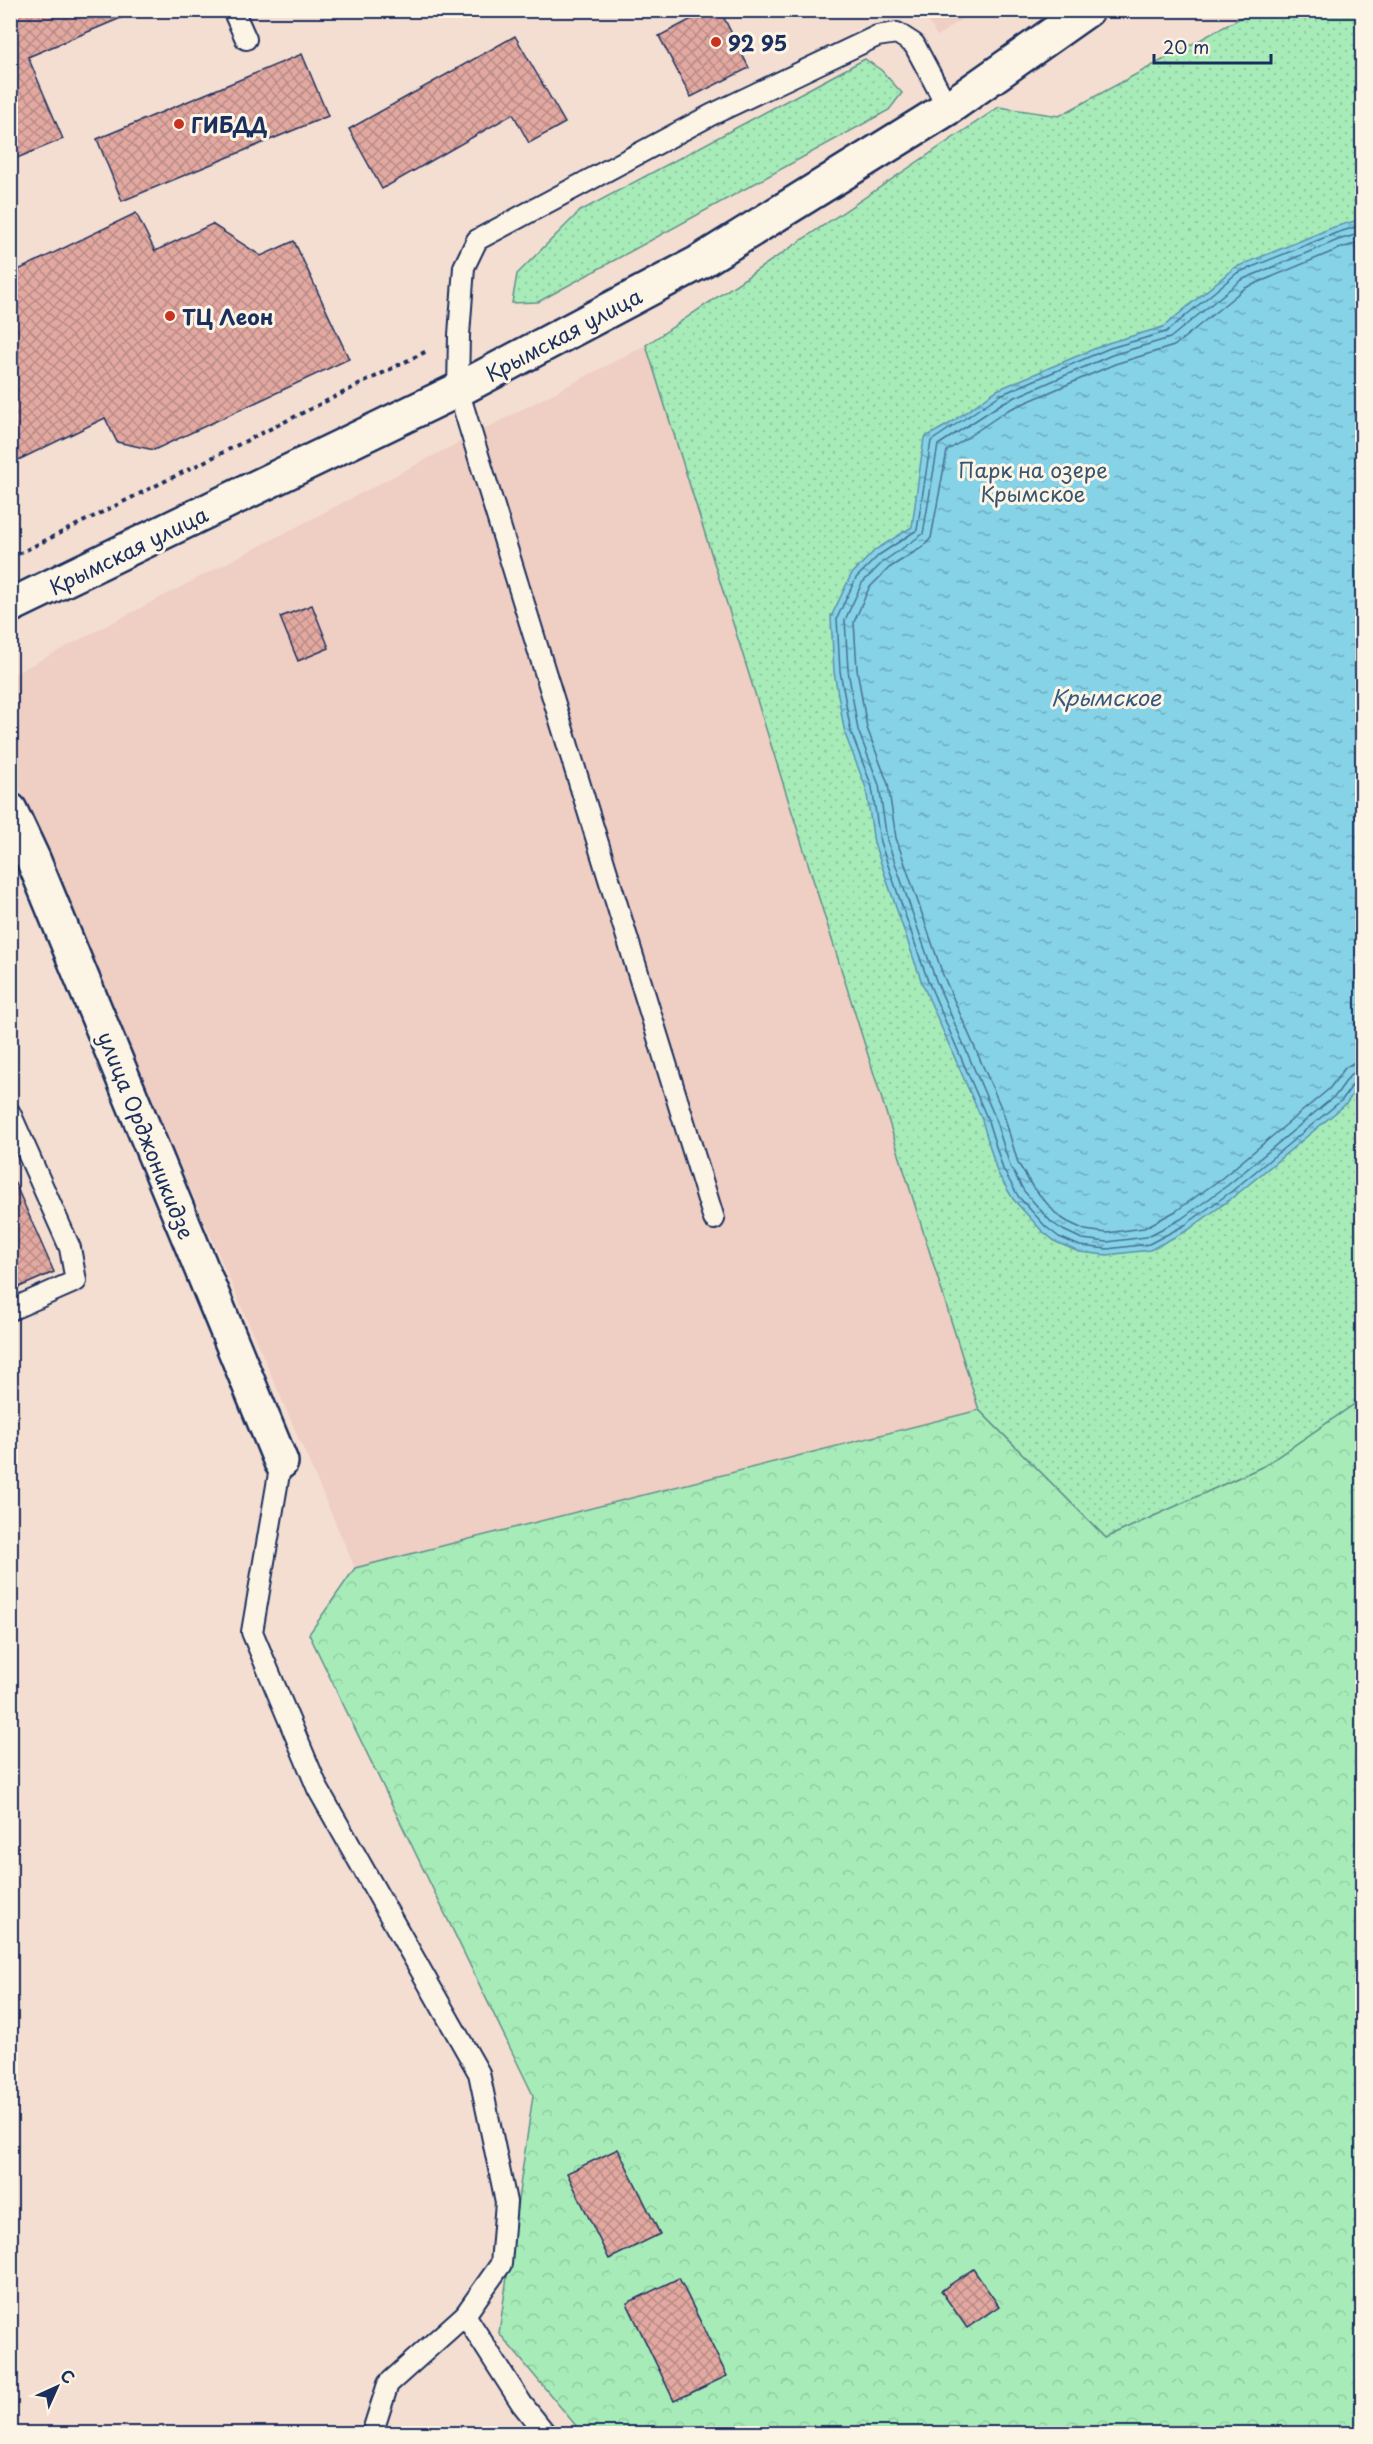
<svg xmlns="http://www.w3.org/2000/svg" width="1373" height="2444" font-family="'Playpen Sans',sans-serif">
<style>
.built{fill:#efcec3}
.grass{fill:url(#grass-dots);stroke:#618e8b;stroke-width:1.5}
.forest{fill:url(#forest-crowns);stroke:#618e8b;stroke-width:1.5}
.water{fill:url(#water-ripples);stroke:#5b91b0;stroke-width:1.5}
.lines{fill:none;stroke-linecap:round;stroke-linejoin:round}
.shore{stroke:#467094;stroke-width:1.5}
.building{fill:url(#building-cross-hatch);stroke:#1b2f5e;stroke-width:1.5}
.service-casing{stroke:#1b2f5e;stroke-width:24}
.minor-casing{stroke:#1b2f5e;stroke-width:38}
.secondary-casing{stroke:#1b2f5e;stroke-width:38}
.path{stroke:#1b2f5e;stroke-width:4;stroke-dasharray:4.5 4.5;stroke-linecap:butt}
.service{stroke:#fcf5e5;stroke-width:20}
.minor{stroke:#fcf5e5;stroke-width:33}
.secondary{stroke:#fcf5e5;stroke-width:33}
.poi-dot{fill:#c8321e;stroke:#fcf5e5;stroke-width:2}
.labels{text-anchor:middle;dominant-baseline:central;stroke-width:6;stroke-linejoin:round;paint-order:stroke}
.poi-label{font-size:21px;font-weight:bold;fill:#1b2f5e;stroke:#fcf5e5;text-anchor:start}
.street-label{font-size:21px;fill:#1b2f5e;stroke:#fcf5e5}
.park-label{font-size:21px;fill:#375570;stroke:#fcf5e5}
.water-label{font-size:22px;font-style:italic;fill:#365880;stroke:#fcf5e5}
</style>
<defs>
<pattern id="grass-dots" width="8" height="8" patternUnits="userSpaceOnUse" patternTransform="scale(1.5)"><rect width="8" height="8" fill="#a7ecb8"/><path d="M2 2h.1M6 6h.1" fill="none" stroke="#8fcba1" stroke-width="1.8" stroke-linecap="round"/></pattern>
<pattern id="forest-crowns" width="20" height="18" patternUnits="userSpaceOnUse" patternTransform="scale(1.5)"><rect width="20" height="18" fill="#a7ecb8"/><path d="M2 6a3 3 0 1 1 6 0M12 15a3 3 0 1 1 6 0" fill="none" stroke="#8fcba1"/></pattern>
<pattern id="water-ripples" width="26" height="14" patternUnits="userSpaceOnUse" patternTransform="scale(1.5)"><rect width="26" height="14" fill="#86d2e6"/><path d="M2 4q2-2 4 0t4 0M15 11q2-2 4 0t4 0" fill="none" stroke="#6dabbe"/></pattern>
<pattern id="building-cross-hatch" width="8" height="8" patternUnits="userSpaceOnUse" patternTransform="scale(1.5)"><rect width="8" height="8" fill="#e3a9a1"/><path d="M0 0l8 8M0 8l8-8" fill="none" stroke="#b78a86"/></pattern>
</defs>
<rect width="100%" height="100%" fill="#f4ded1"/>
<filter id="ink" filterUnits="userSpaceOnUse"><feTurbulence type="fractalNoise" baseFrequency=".0167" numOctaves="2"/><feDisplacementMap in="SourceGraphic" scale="12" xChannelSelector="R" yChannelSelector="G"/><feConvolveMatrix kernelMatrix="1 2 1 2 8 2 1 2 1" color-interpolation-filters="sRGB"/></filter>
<g filter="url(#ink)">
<path class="built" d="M922,11H973L937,36Z
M646,345L979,1410L355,1568L120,1027L11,767L10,676Z"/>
<path class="grass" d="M1247,11H1362V1399L1264,1466L1106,1538L979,1410L646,345L999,107L1059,116L1248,14Z
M865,59L881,70L902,93L889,110L538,302L512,303L517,274L580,211Z"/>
<path class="forest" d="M1362,1399V2433H582L499,2333L533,2095L309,1634L355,1568L979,1410L1106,1538L1264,1466Z"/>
<path class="water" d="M1362,219V1081L1346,1104L1236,1195L1188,1230L1150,1250L1107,1255L1079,1252L1056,1242L1042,1231L1013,1199L997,1172L982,1120L922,983L874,843L866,788L845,734L834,672L831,617L851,575L875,550L912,527L924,438L949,424L997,390L1108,343L1163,327L1234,268L1334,227Z"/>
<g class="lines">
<path class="shore" d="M1362,225L1336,233L1237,273L1166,332L1110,348L1000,395L931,441L917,530L879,555L856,578L837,618L840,671L851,732L872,787L880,842L928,981L987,1118L1003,1169L1018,1196L1046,1227L1059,1237L1080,1246L1107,1249L1149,1244L1185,1225L1232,1191L1342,1100L1356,1080L1362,1078
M1362,233L1338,240L1241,280L1170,338L1112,355L1004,402L938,445L923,534L884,561L862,583L845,620L848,670L858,730L879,785L887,840L935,978L994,1115L1010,1166L1024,1191L1051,1222L1063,1230L1082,1239L1107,1242L1146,1237L1181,1219L1228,1185L1336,1095L1351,1074L1362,1071
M1362,242L1341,248L1245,288L1174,346L1115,364L1008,410L947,451L931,538L924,546L889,568L869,588L854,622L857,669L867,728L888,784L896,838L943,975L1003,1112L1018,1163L1032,1186L1057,1215L1068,1222L1085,1230L1107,1233L1144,1228L1176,1211L1222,1178L1329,1089L1345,1068L1353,1063L1362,1062"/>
</g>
<path class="building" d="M10,10H140L28,57L63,139L10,161Z
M709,10H720L749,68L691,97L659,36Z
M515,36L565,123L529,143L513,114L382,189L349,129Z
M302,54L328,116L122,201L97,139Z
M136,213L155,251L212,224L261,256L294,241L349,359L154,450L117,442L105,418L10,464V274Z
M312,605L329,648L298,661L280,617Z
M10,1172L54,1272L10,1291Z
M618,2149L660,2234L609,2259L567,2173Z
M973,2269L999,2306L967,2328L941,2291Z
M679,2278L727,2376L674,2401L627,2303Z"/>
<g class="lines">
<g class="service-casing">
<path id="service" d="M233,10L246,39
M10,1113L70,1248L76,1281L10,1310
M714,1219L458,390L459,335L464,267L477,240L711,115L877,36L897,33L914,44L948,108
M281,1462L252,1632L318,1789L479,2073L506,2202L501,2264L465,2315L522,2404L546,2434
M372,2434L388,2384L465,2315"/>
</g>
<g class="minor-casing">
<path id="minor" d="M10,810L33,859L281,1462"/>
</g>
<g class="secondary-casing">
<path id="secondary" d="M10,606L458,390L698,263L948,108L1087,10"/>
</g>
<path class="path" d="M10,558L429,350"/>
<use href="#service" class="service"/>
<use href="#minor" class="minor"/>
<use href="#secondary" class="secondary"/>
</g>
</g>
<g class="poi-dot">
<circle cx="716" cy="42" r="6"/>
<circle cx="179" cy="124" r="6"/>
<circle cx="170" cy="316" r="6"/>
</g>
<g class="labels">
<g class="poi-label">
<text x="728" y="42">92 95</text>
<text x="191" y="124">ГИБДД</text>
<text x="182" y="316">ТЦ Леон</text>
</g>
<g class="street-label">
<text transform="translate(563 334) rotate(-28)">Крымская улица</text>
<text transform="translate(128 550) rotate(-26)">Крымская улица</text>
<text transform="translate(147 1135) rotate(68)">улица Орджоникидзе</text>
</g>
<g class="park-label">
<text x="1033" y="469">Парк на озере<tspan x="1033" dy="24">Крымское</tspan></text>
</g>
<g class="water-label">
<text x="1106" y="696">Крымское</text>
</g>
</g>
<rect width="1373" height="2444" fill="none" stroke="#fcf5e5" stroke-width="36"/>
<rect x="18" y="18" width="1337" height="2408" fill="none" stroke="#1b2f5e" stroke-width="2" filter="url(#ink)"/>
<g transform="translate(57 2387) rotate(45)" stroke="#fcf5e5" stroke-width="4.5" paint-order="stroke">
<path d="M0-4.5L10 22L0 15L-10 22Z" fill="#1b2f5e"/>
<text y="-9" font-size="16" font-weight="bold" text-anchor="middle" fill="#1b2f5e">С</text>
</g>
<path d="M1154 54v9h117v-9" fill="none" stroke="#1b2f5e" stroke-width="3"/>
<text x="1163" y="54" font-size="18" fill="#1b2f5e" stroke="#fcf5e5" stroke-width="4.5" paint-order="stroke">20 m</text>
</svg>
